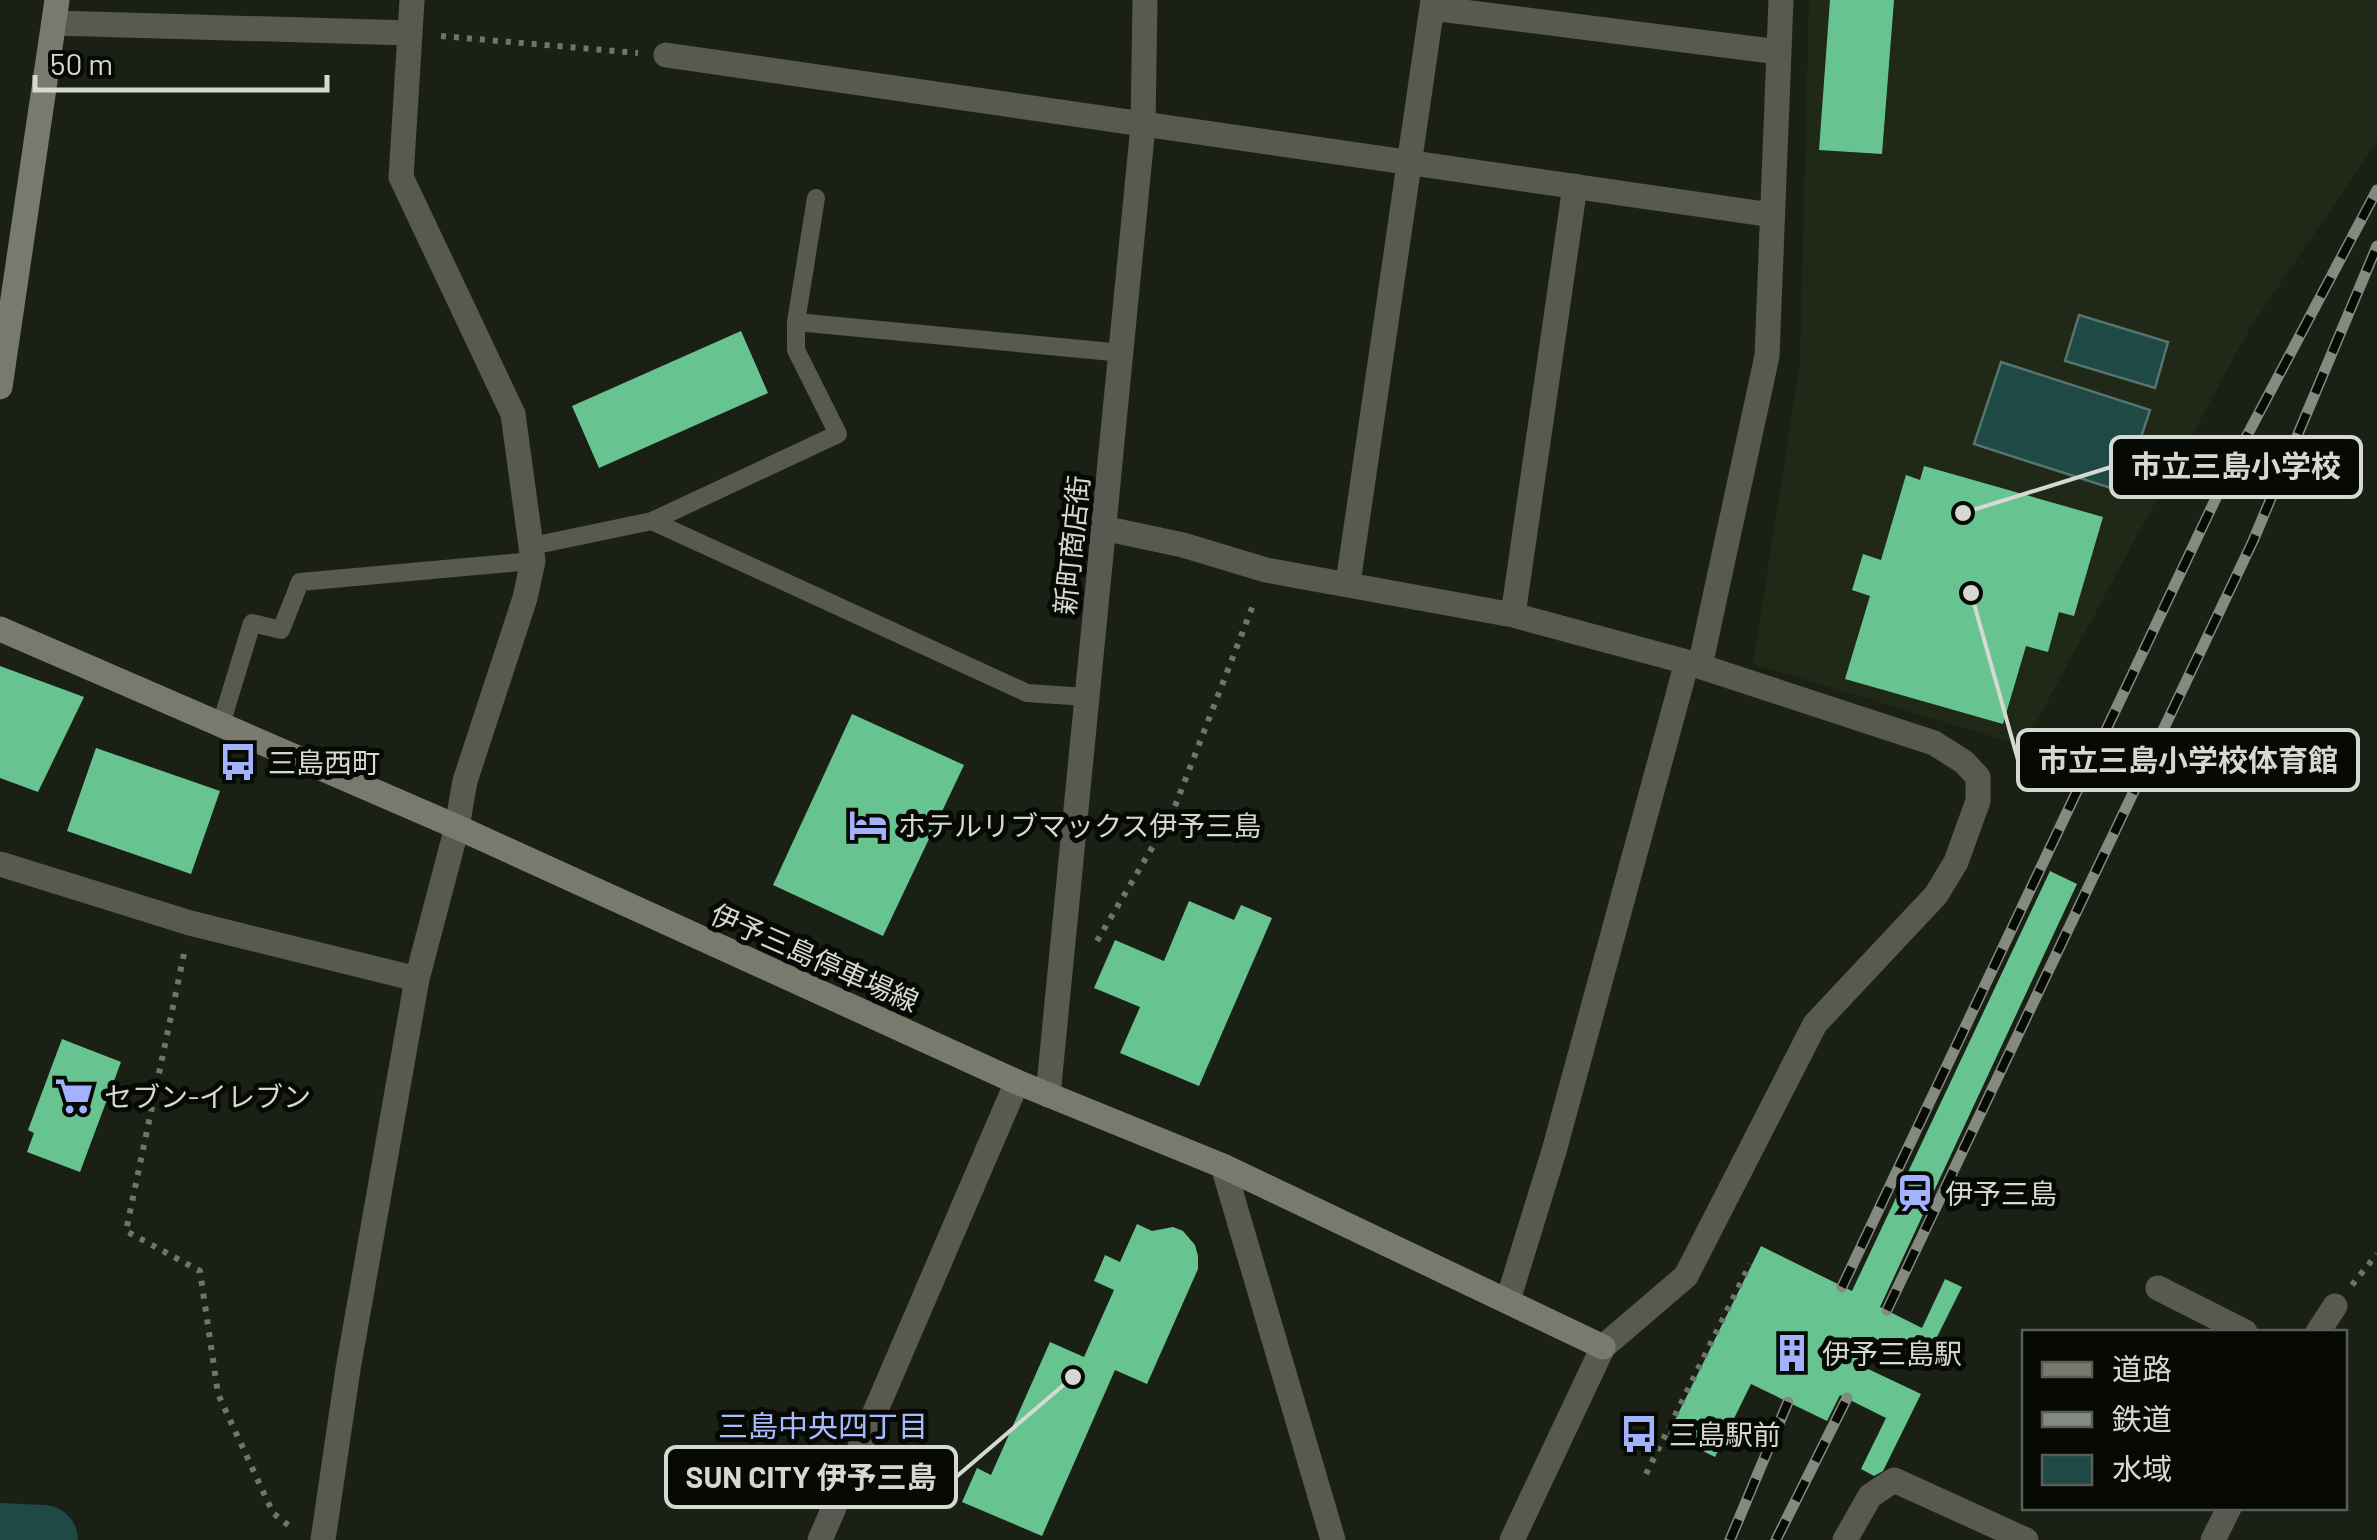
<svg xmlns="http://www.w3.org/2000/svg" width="2377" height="1540" font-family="Barlow,'Noto Sans JP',sans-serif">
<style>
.built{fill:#202817}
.water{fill:#1f4945;stroke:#56746f;stroke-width:2.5}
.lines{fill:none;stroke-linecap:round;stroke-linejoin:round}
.river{stroke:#1f4945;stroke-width:70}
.building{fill:#67c491}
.path{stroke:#70756b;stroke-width:6;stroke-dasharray:5 8;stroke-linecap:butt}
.lane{stroke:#595851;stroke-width:18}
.street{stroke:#595851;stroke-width:25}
.secondary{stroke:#7a796e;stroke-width:25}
.rail-casing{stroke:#858a80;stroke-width:11}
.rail{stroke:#070905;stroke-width:8;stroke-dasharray:22;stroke-linecap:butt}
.labels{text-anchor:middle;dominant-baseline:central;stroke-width:10;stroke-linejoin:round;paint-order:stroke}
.street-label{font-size:28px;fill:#d5d9d1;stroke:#070905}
.poi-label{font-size:28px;fill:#d5d9d1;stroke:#070905;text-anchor:start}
.neighbourhood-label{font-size:30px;fill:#aabaff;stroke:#070905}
.leader{fill:none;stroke:#d5d9d1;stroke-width:4}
.callout-dot{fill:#d5d9d1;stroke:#070905;stroke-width:4}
.callout{fill:#070905;stroke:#d5d9d1;stroke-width:4}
.callout-label{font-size:30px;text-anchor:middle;font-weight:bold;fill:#d5d9d1}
</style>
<rect width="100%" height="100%" fill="#1b2015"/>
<path class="built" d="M1809,0H2377V142L2250,328L2023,746L1753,664L1800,362Z"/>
<path class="water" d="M2079,315L2168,342L2155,388L2065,361Z
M2001,362L2150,410L2123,492L1974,444Z"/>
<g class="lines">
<path class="river" d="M0,1538L43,1540"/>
</g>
<path class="building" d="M1830,0H1894L1882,154L1819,150Z
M741,331L768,393L599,468L572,406Z
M1924,466L2103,517L2074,616L2059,612L2048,652L2026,646L2003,724L1845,679L1870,596L1852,590L1863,554L1881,560L1906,475L1920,480Z
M0,666L84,697L38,792L0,778Z
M852,714L964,765L883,936L773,885Z
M96,748L220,791L191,874L67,831Z
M2050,871L2077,884L1880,1307L1922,1328L1945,1279L1962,1287L1926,1359L1881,1338L1866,1368L1921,1394L1883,1471L1874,1476L1861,1469L1886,1418L1840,1395L1827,1421L1751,1384L1715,1457L1668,1434L1761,1246L1852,1291Z
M1189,901L1234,920L1241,905L1272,918L1199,1086L1120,1053L1140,1007L1094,988L1115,940L1164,961Z
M62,1039L121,1062L80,1172L27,1152L34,1133L28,1130Z
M1137,1224L1152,1231L1173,1227L1183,1231L1195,1245L1198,1256V1269L1147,1384L1115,1370L1042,1536L962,1502L977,1468L991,1475L1050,1342L1084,1357L1114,1290L1094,1281L1105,1255L1120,1262Z"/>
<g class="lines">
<path class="path" d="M441,36L638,53
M1097,941L1172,814L1255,600
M184,954L126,1231L200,1271L218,1394L273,1513L293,1529
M2352,1285L2377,1254
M1646,1474L1750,1264"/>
<path class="lane" d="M796,322L1123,353
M652,521L1027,693L1086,697
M532,546L652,521L838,434L796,350V322L816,198
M221,724L252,623L281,630L300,582L533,561"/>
<path class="street" d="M1432,8L1779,52
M54,23L410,33
M666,55L1772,215
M1103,528L1183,545L1266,570L1513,615L1687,662L1934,743L1964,762L1978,777V801L1956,862L1936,895L1815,1024L1686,1276L1603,1347L1512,1540
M1348,583L1433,0
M1513,615L1575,186
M1700,666L1767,356L1781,0
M0,864L190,923L417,979
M1048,1095L1143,126L1145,0
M1223,1166L1333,1540
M2158,1288L2245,1332
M1508,1300L1554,1151L1687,662
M2318,1332L2335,1306
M323,1540L348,1369L417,979L457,827L465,781L525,598L533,561L513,414L401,177L412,0
M820,1540L1017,1082
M1845,1540L1870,1496L1894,1480L2026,1540
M2213,1540L2229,1508"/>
<path class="secondary" d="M0,387L57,0
M0,629L457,827L1017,1082L1223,1166L1603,1347"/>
<g class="rail-casing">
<path id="rail" d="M1842,1287L2234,460L2377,190
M1887,1310L2253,541L2377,246
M1730,1540L1788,1402
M1776,1540L1847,1398"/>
</g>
<use href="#rail" class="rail"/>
</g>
<defs>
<g id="bus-bare" transform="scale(3)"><path d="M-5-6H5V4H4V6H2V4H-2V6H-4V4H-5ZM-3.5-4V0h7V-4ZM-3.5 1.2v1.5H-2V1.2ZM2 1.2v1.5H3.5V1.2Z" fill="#a2b2fd" stroke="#070905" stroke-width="2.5" paint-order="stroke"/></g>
<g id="hotel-bare" transform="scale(3)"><path d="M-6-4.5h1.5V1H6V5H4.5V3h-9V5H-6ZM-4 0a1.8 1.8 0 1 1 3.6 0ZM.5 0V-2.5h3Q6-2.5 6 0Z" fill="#a2b2fd" stroke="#070905" stroke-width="2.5" paint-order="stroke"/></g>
<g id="supermarket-bare" transform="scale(3)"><path d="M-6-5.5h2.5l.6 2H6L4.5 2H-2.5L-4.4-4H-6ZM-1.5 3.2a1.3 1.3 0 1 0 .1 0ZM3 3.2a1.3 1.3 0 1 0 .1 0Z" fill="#a2b2fd" stroke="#070905" stroke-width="2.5" paint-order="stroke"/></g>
<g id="station-bare" transform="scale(3)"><path d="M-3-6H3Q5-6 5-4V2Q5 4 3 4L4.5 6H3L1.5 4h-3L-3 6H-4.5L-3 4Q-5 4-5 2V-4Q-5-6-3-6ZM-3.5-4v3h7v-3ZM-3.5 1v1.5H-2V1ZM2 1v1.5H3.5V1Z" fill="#a2b2fd" stroke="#070905" stroke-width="2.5" paint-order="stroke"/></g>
<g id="building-bare" transform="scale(3)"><path d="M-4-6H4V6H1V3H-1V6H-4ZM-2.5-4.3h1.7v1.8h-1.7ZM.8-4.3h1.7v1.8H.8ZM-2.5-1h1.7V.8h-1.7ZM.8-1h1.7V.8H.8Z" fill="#a2b2fd" stroke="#070905" stroke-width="2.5" paint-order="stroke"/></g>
</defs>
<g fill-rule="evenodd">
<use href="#bus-bare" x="238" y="762"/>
<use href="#hotel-bare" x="868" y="825"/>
<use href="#supermarket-bare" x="74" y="1096"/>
<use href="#station-bare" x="1915" y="1193"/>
<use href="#building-bare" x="1792" y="1353"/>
<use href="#bus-bare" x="1639" y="1434"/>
</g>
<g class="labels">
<g class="street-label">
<text transform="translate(1071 545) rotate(-84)">新町商店街</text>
<text transform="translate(815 957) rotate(24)">伊予三島停車場線</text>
</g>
<g class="poi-label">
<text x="268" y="762">三島西町</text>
<text x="898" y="825">ホテルリブマックス伊予三島</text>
<text x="104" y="1096">セブン-イレブン</text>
<text x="1945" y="1193">伊予三島</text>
<text x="1822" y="1353">伊予三島駅</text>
<text x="1669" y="1434">三島駅前</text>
</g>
<g class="neighbourhood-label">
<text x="823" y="1425">三島中央四丁目</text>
</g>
</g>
<path class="leader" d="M1963 513L2111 467M1971 593L2018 760M1073 1377L956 1477"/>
<g class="callout-dot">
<circle cx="1963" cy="513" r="10"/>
<circle cx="1971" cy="593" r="10"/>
<circle cx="1073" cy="1377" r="10"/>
</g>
<g class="callout">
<rect x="2111" y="437" width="250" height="60" rx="10"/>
<rect x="2018" y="730" width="340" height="60" rx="10"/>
<rect x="666" y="1447" width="290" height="60" rx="10"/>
</g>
<g class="callout-label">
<text x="2236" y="477">市立三島小学校</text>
<text x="2188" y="771">市立三島小学校体育館</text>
<text x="811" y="1488">SUN CITY 伊予三島</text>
</g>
<rect x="2022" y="1330" width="325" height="180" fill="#070905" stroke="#595c57" stroke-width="2.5"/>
<rect x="2042" y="1362" width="50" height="15" fill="#7a796e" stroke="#595c57" stroke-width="2.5"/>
<text x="2112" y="1380" font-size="30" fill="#d5d9d1">道路</text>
<rect x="2042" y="1412" width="50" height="15" fill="#858a80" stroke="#595c57" stroke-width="2.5"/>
<text x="2112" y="1430" font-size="30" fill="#d5d9d1">鉄道</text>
<rect x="2042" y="1455" width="50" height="30" fill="#1f4945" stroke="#595c57" stroke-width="2.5"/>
<text x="2112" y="1480" font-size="30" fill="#d5d9d1">水域</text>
<path d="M35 75v15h292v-15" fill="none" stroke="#d5d9d1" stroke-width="5"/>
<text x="50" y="75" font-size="30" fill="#d5d9d1" stroke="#070905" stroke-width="8" paint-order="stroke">50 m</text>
</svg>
